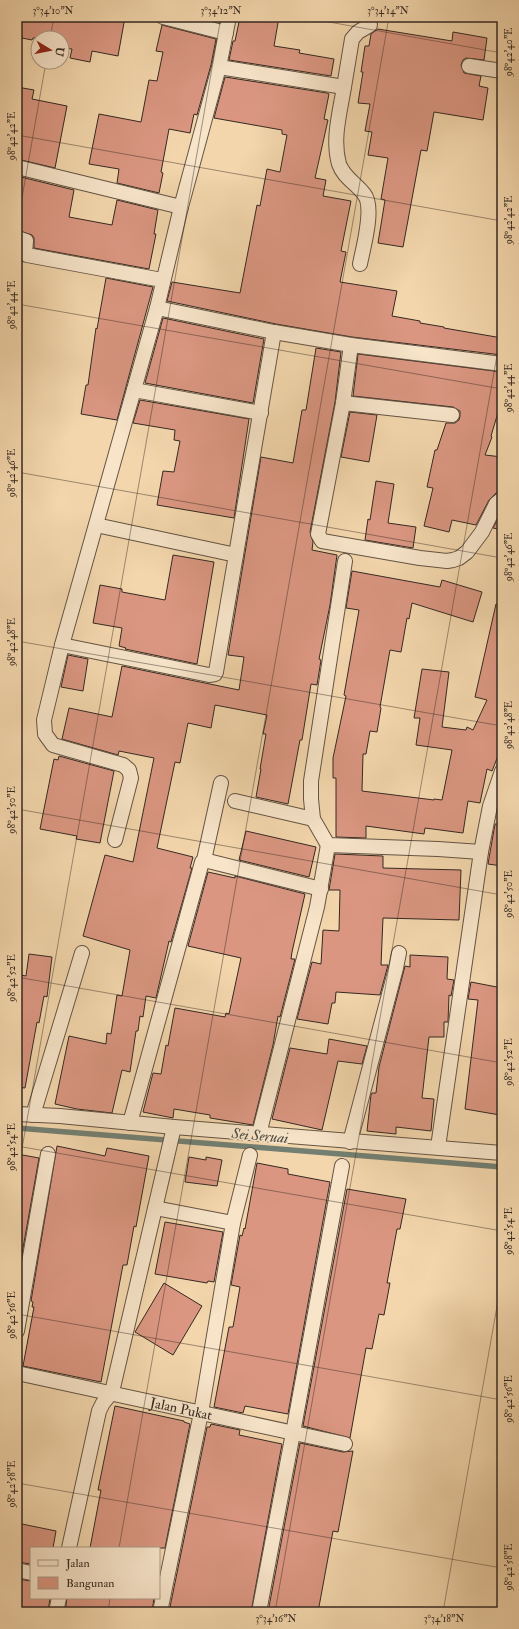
<svg xmlns="http://www.w3.org/2000/svg" width="519" height="1629" font-family="'IM FELL Double Pica',serif">
<style>
.lines{fill:none;stroke-linecap:round;stroke-linejoin:round}
.stream{stroke:#727f72;stroke-width:5.5}
.building{fill:#da9681;stroke:#342922}
.street-casing{stroke:#645444;stroke-width:16}
.street{stroke:#f7e4c9;stroke-width:14}
.ticks{fill:none;stroke:#342922;stroke-width:1;stroke-opacity:0.45}
.labels{text-anchor:middle;dominant-baseline:central;stroke-width:3.5;stroke-linejoin:round;paint-order:stroke}
.street-label{font-size:14px;fill:#342922;stroke:#f7e4c9}
.water-label{font-size:15px;font-style:italic;fill:#4e4d43;stroke:#f7e4c9}
.neatline{fill:none;stroke:#342922;stroke-width:1.5}
.ticks-label{font-size:10px;text-anchor:middle;fill:#342922}
</style>
<rect width="100%" height="100%" fill="#f3d6ac"/>
<filter id="stains"><feTurbulence type="fractalNoise" baseFrequency=".005" numOctaves="4"/><feColorMatrix values="0 0 0 0 .2 0 0 0 0 .09 0 0 0 0 .02 0 0 0 .5 -.17"/></filter>
<radialGradient id="worn" r=".72"><stop offset=".6" stop-color="#630" stop-opacity="0"/><stop offset="1" stop-color="#630" stop-opacity=".3"/></radialGradient>
<g class="lines">
<path class="stream" d="M17,1128L502,1167"/>
</g>
<path class="building" d="M17,17H125L118,56L92,51L90,62L70,58L72,49L62,48V38H33L32,40L17,37Z
M240,17H279L274,46L300,50L299,53L334,59L331,76L229,60L233,41H235Z
M162,25L216,39L211,65L197,115L194,114L190,133L169,129L161,172L163,173L159,193L117,183L119,169L89,164L99,114L141,122L149,80L157,81L163,52L156,51Z
M378,29L452,41L453,32L487,38L484,60L466,58L463,60L461,65L464,73L481,76L479,86L488,88L483,120L434,112L427,151L421,150L403,247L378,243L385,200L381,199L388,158L368,155L372,132L365,131L370,104L358,103L363,72H361L365,46H369L371,34Z
M225,77L327,93L329,94L324,119L328,120L315,178L326,180L323,196L351,201L341,251L346,252L340,282L397,291L392,316L420,321V323L444,327V328L502,338V355L352,337L276,324L167,301L172,282L240,293L257,205L260,206L267,169L280,172L287,135L282,134V130L214,118Z
M17,87L34,90L32,99L67,106L55,168L17,159Z
M17,176L74,190L69,217L112,225L117,200L158,210L154,234H156L149,269L34,248V238L32,235L17,230Z
M106,278L153,287L117,420L81,414L86,385H88L96,328L97,329Z
M163,318L264,339L253,403L145,383Z
M316,348L341,352L335,402L310,532L313,542L312,550L337,555L330,605L319,659L321,660L317,685L311,684L302,740H300L288,804L256,797L261,769H260L266,734H263L267,715L215,705L211,728L188,723L180,763L175,762L157,848L193,857L190,868H192L171,942L169,941L156,998L146,996L143,1017L140,1016L138,1031H136L130,1072L122,1070L112,1113L77,1109L55,1104L69,1036L106,1044L107,1033L111,1034L117,995L122,996L130,950L83,936L105,855L133,862L154,758L119,751L118,755L62,739L69,708L112,717L122,666L239,690L244,657L228,655L261,457L293,463L302,410H306Z
M358,354L502,372V399L491,436L492,437L485,455L502,457V491L497,492L489,500L476,525L452,520L449,532L424,526L433,488L427,487L435,450H437L446,423H455L459,420L460,416V411L453,407L353,396Z
M140,400L249,419L234,518L157,505L163,471L174,472L180,441L174,440L175,430L133,423Z
M350,412L377,415L369,462L341,457Z
M376,481L394,484L388,523L416,527L413,548L365,540L368,519L370,520Z
M502,511V530L493,528Z
M173,555L214,562L197,664L125,649L126,648L119,646L122,628L93,623L100,585L122,589V592L165,600Z
M352,571L440,587L442,580L482,592L473,622L412,603L409,619L407,618L401,652L390,650L380,707L381,708L377,732L370,731L366,754H363L362,791L434,800V799L442,800L452,750L416,745L420,718H414L422,669L449,672L442,727L466,730L467,727L473,730L487,700L475,697L496,604L502,605V746L492,771L487,769L480,803L468,801L463,833L425,828L424,834L366,826V838L336,837V778H333V758L346,696L344,695L359,610L346,608Z
M68,655L88,659L83,691L61,687Z
M59,756L114,771L100,843L76,839L77,836L40,829L54,759L58,760Z
M495,824H502V866L488,864Z
M246,831L316,847L309,877L239,860Z
M335,854L383,856V868L461,870L459,920L383,918L381,965H388L380,995L336,992L335,1003H332L328,1024L297,1019L312,962L321,964L323,930L339,931L340,890H329Z
M208,872L235,878V876L305,894L292,952L291,959H295L280,1017L278,1016L273,1045L253,1125L210,1118V1115L174,1109L173,1118L143,1112L153,1073L161,1074L166,1045L168,1046L175,1008L225,1017L226,1013L229,1014L241,958L188,946Z
M29,954L52,957L47,997L44,996L39,1023L37,1022L25,1088L17,1087V979H21V975L26,976Z
M410,955L448,957L447,979L454,980L451,996L449,995L448,1022H444V1037H429L422,1098L434,1099L431,1131L396,1127V1134L367,1131L371,1095L372,1093H376L379,1067L405,966L410,967Z
M471,982L502,988V1105L500,1115L465,1109L478,1000L468,999Z
M329,1039L367,1046L362,1064L338,1061L322,1130L272,1119L290,1048L327,1054Z
M57,1146L105,1156L107,1148L149,1156L136,1227L134,1226L127,1265H123L101,1382L23,1366L34,1307H32L33,1302L31,1301Z
M17,1154L39,1158L17,1282Z
M189,1157L206,1160V1157L222,1160L217,1186L185,1182Z
M257,1163L288,1169V1174L330,1182L288,1414L245,1406L243,1413L214,1407L229,1327H233L240,1287L231,1285L240,1235L242,1236L244,1228L245,1229Z
M347,1189L406,1199L400,1229H397L387,1283H390L384,1315L379,1314L372,1349L366,1348L350,1438L303,1426Z
M165,1222L223,1232L214,1282L208,1281L207,1283L155,1274Z
M164,1283L202,1306L173,1355L135,1332Z
M115,1406L184,1421V1422L190,1424L165,1548H90L101,1490H98Z
M211,1424L240,1430L239,1435L282,1444L251,1612H169L207,1427H210Z
M300,1443L343,1452L353,1451L338,1532L333,1531L318,1612H268Z
M17,1523L56,1531L53,1548H31V1564L17,1562Z
M17,1579L31,1581V1598H50L48,1612H17Z
M67,1598H154L152,1612H65Z"/>
<g class="lines">
<g class="street-casing">
<g id="street">
<path d="M163,17L226,33"/>
<path d="M469,66L502,71"/>
<path d="M219,67L344,87C340,112 332,139 339,164C344,178 356,183 364,194C375,207 363,248 360,264"/>
<path d="M344,87L352,39L358,32L370,25"/>
<path d="M17,167L181,207"/>
<path d="M17,238L26,241L25,253L27,255L162,280"/>
<path d="M157,308L274,332L351,345L502,364"/>
<path d="M351,345L343,403L318,534L322,541L420,558L447,561L453,560L459,558L467,552L482,532L496,504L502,499"/>
<path d="M134,390L261,413"/>
<path d="M343,403L452,415"/>
<path d="M96,525L236,555"/>
<path d="M345,561L311,781V799L313,819L328,845L438,849L481,852L438,1147"/>
<path d="M62,645L209,675L215,674L216,672L274,332"/>
<path d="M235,801L313,819"/>
<path d="M115,840L131,778L129,770L123,765L53,745L45,734L44,720L62,645L157,308L181,207L219,67L229,17"/>
<path d="M481,852L490,806L502,771"/>
<path d="M204,860L321,889"/>
<path d="M17,1114L60,1116L174,1127L502,1153"/>
<path d="M33,1115L82,953"/>
<path d="M130,1123L202,862L204,860L221,783"/>
<path d="M259,1134L317,907L328,845"/>
<path d="M350,1142L396,968L399,953"/>
<path d="M155,1208L233,1223"/>
<path d="M17,1331L48,1154"/>
<path id="s1" d="M17,1373L345,1444"/>
<path d="M69,1548L99,1411L103,1403L112,1392L174,1127"/>
<path d="M17,1570L31,1573"/>
<path d="M56,1612L59,1598"/>
<path d="M160,1612L201,1413L233,1223L250,1155"/>
<path d="M259,1612L293,1433L342,1166"/>
</g>
</g>
<use href="#street" class="street"/>
</g>
<path class="ticks" d="M301,17L502,53M50,38L54,17M17,135L502,221M17,226L46,62M17,304L502,389M17,472L502,558M17,641L502,726M17,809L502,895M17,977L502,1063M17,1146L502,1231M17,1177L221,17M17,1314L502,1400M17,1483L502,1568M119,1548L389,17M108,1612L110,1598M275,1612L502,327M443,1612L502,1278"/>
<g class="labels">
<g class="street-label">
<text stroke="none"><textPath href="#s1" startOffset="168">Jalan Pukat</textPath></text>
</g>
<g class="water-label">
<text transform="translate(260 1136) rotate(5)">Sei Seruai</text>
</g>
</g>
<rect width="519" height="1629" fill="none" stroke="#f3d6ac" stroke-width="44"/>
<rect x="30" y="1547" width="130" height="52" fill="#f7e4c9" stroke="#a99986"/>
<rect x="38" y="1560" width="20" height="6" fill="#f7e4c9" stroke="#a99986"/>
<text x="66" y="1567" font-size="12" fill="#342922">Jalan</text>
<rect x="38" y="1577" width="20" height="12" fill="#da9681" stroke="#a99986"/>
<text x="66" y="1587" font-size="12" fill="#342922">Bangunan</text>
<g transform="translate(50 50) rotate(100)"><circle r="19" fill="#f7e4c9" stroke="#a99986"/>
<path d="M0-3L7 15L0 10L-7 15Z" fill="#8f2418"/>
<text y="-6" font-size="11" font-weight="bold" text-anchor="middle" fill="#342922">U</text>
</g>
<rect x="22" y="22" width="475" height="1585" class="neatline"/>
<g class="ticks-label">
<text x="53" y="14">3°34'10"N</text>
<text x="221" y="14">3°34'12"N</text>
<text x="388" y="14">3°34'14"N</text>
<text transform="translate(508 52) rotate(-90)" y="4">98°42'40"E</text>
<text transform="translate(11 136) rotate(-90)" y="4">98°42'42"E</text>
<text transform="translate(508 220) rotate(-90)" y="4">98°42'42"E</text>
<text transform="translate(11 305) rotate(-90)" y="4">98°42'44"E</text>
<text transform="translate(508 388) rotate(-90)" y="4">98°42'44"E</text>
<text transform="translate(11 473) rotate(-90)" y="4">98°42'46"E</text>
<text transform="translate(508 557) rotate(-90)" y="4">98°42'46"E</text>
<text transform="translate(11 642) rotate(-90)" y="4">98°42'48"E</text>
<text transform="translate(508 725) rotate(-90)" y="4">98°42'48"E</text>
<text transform="translate(11 810) rotate(-90)" y="4">98°42'50"E</text>
<text transform="translate(508 894) rotate(-90)" y="4">98°42'50"E</text>
<text transform="translate(11 978) rotate(-90)" y="4">98°42'52"E</text>
<text transform="translate(508 1062) rotate(-90)" y="4">98°42'52"E</text>
<text transform="translate(11 1147) rotate(-90)" y="4">98°42'54"E</text>
<text transform="translate(508 1231) rotate(-90)" y="4">98°42'54"E</text>
<text transform="translate(11 1315) rotate(-90)" y="4">98°42'56"E</text>
<text transform="translate(508 1399) rotate(-90)" y="4">98°42'56"E</text>
<text transform="translate(11 1484) rotate(-90)" y="4">98°42'58"E</text>
<text transform="translate(508 1567) rotate(-90)" y="4">98°42'58"E</text>
<text x="276" y="1622">3°34'16"N</text>
<text x="444" y="1622">3°34'18"N</text>
</g>
<rect width="100%" height="100%" filter="url(#stains)"/>
<rect width="100%" height="100%" fill="url(#worn)"/>
</svg>
